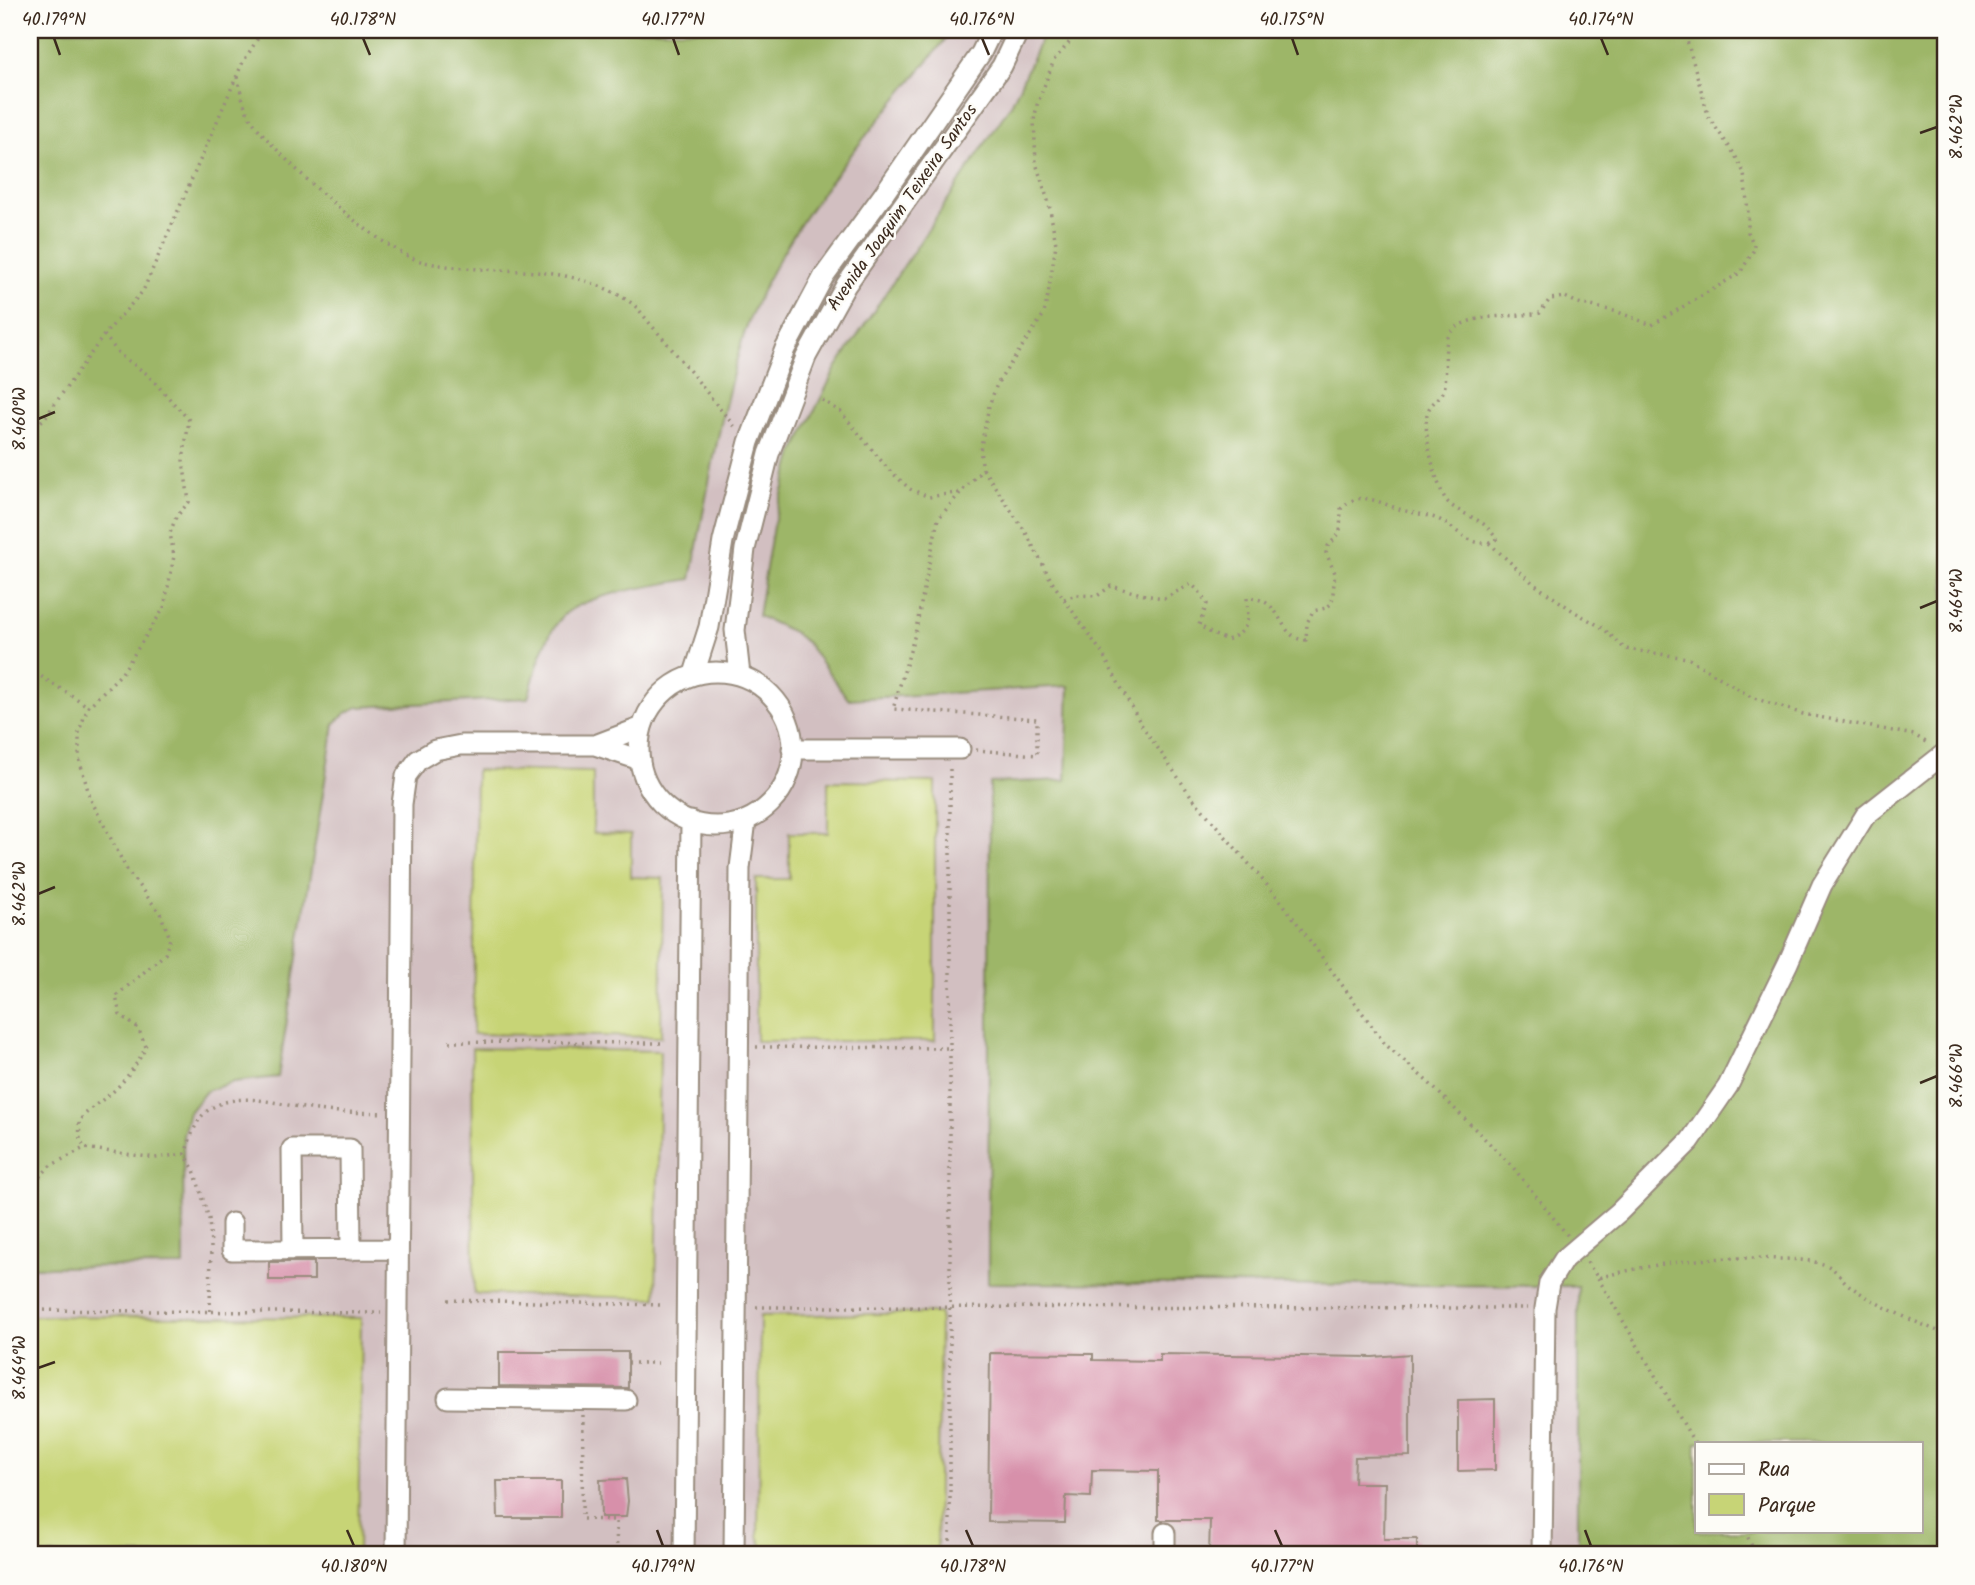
<svg xmlns="http://www.w3.org/2000/svg" width="1975" height="1585" font-family="Kalam,sans-serif">
<style>
.industrial{fill:#d2bfc1}
.green{fill:#c7d476;stroke:#817f4a;stroke-width:2}
.forest{fill:#9db667;stroke:#6c7042;stroke-width:2;fill-rule:evenodd}
.building{fill:#d790aa}
.lines{fill:none;stroke-linecap:round;stroke-linejoin:round}
.minor-casing{stroke:#998c7e;stroke-width:23}
.path{stroke:#998c7e;stroke-width:3.5;stroke-dasharray:2 5;stroke-linecap:butt}
.minor{stroke:#fff;stroke-width:19}
.ticks{fill:none;stroke:#3b2a1e;stroke-width:2.5}
.labels{text-anchor:middle;dominant-baseline:central;stroke-width:5;stroke-linejoin:round;paint-order:stroke}
.street-label{font-size:18px;fill:#3b2a1e;stroke:#fdfcf7}
.neatline{fill:none;stroke:#3b2a1e;stroke-width:2.5}
.ticks-label{font-size:18px;text-anchor:middle;fill:#3b2a1e}
</style>
<rect width="100%" height="100%" fill="#fdfcf7"/>
<filter id="ink" filterUnits="userSpaceOnUse"><feTurbulence type="fractalNoise" baseFrequency=".0143" numOctaves="2"/><feDisplacementMap in="SourceGraphic" scale="14" xChannelSelector="R" yChannelSelector="G"/><feConvolveMatrix kernelMatrix="1 2 1 2 8 2 1 2 1" color-interpolation-filters="sRGB"/></filter>
<filter id="wash" filterUnits="userSpaceOnUse"><feTurbulence type="fractalNoise" baseFrequency=".00686" numOctaves="4" result="noise"/><feDisplacementMap in="SourceGraphic" scale="28" xChannelSelector="R" yChannelSelector="G"/><feGaussianBlur stdDeviation="1.57" result="paint"/><feColorMatrix in="noise" values="0 0 0 0 0 0 0 0 0 0 0 0 0 0 0 0 0 1.4 0 .05"/><feComposite in="paint" operator="in"/></filter>
<g filter="url(#wash)">
<rect width="100%" height="100%" fill="#f7eedd"/>
<path class="industrial" d="M663,30H1173L1869,1096L1697,1443V1531L1878,1555H30V521Z"/>
<path class="green" d="M476,770L593,772V833L631,834V877L663,878L661,1037L473,1034Z
M828,781L935,782V1041H756V879H789V833H828Z
M472,1048L660,1051L656,1298L474,1294Z
M940,1313L937,1555H769L764,1550L758,1536L760,1316Z
M30,1316L361,1318L358,1555H30Z"/>
<path class="forest" d="M30,30H953C880,121 794,210 749,320C739,346 733,374 726,402C712,460 702,520 691,579C660,585 582,594 562,617C543,638 536,671 528,698L358,707L346,713L334,724L278,1077L233,1082L206,1091L189,1112L183,1135L184,1266L30,1267Z
M1045,30H1945V1555H1578V1286L988,1283L990,783L1066,780L1069,686L848,699L807,643L793,632L758,616L773,526L794,452L836,368L1012,103ZM1697,1443H1921V1531H1697Z"/>
<g id="blocks">
<path class="building" d="M269,1262H314V1280H269Z
M499,1352H628V1388L499,1386Z
M990,1353L1093,1354V1360L1160,1361V1354L1373,1357L1410,1354V1456L1355,1457L1354,1483H1385L1384,1539H1417V1555H1209L1210,1520H1158V1471L1092,1470L1091,1497L1066,1496L1065,1523L988,1522Z
M1495,1399V1470L1458,1471V1400Z
M626,1479L628,1501L626,1517H601L600,1480Z
M497,1481H561V1518H498Z"/>
</g>
</g>
<g filter="url(#ink)">
<use href="#blocks" fill-opacity="0" stroke="#998c7e" stroke-width="2"/>
<g class="lines">
<g class="minor-casing">
<path id="minor" d="M639 749a77 77 0 1 1 154 0a77 77 0 1 1-154 0Z
M694,674L709,627L723,541L749,442L785,349L824,276L883,195L981,53L992,30
M740,675L735,630L745,549L769,454L806,357L846,285L1002,66L1019,30
M595,745L642,727
M792,749H960
M232,1223V1250L398,1249
M293,1250L292,1149H350L351,1250
M448,1398L626,1400
M396,1555L402,804L406,776L418,760L435,750L461,745H595L640,760
M684,1555L691,821
M734,1555L740,868L746,820
M1165,1555V1533
M1542,1555L1545,1308L1549,1283L1564,1259L1619,1212L1690,1141L1728,1086L1788,963L1822,885L1865,816L1945,753"/>
</g>
<path class="path" d="M237,77C241,92 244,110 253,122C280,159 382,253 424,262C496,278 564,258 630,302C638,307 645,318 651,325C681,358 707,394 736,428
M104,335L120,355L147,374L189,420L183,460L189,502L176,517L170,533L174,556L164,608L122,673L88,707L79,731V758L90,798L128,872L160,913L170,938L165,954L116,996L120,1015L138,1028L146,1047C137,1064 124,1083 109,1095C96,1105 90,1108 79,1121L80,1139L84,1148L155,1158L185,1154
M822,400L841,412L888,469L910,489L929,497L961,492L983,469L980,451L989,406L997,384L1044,314L1049,289L1056,244L1049,204L1036,163L1034,121L1037,105L1054,60L1080,30
M30,430L44,419L104,335L143,291L242,64L263,30
M983,469L1025,531L1052,582L1102,653L1141,724L1191,796L1284,905L1385,1044L1429,1083L1512,1166L1568,1236
M960,493L938,519L915,634L893,709L1037,719V755L976,750
M1489,543L1534,584L1575,612L1603,628L1625,649L1688,658L1751,697L1803,714L1914,735L1929,744
M1064,599L1077,595L1097,596L1111,586L1149,596L1165,598L1191,584L1199,591L1207,604L1199,625L1212,634L1227,640C1251,630 1248,621 1247,598C1286,598 1276,639 1306,640L1307,623L1313,611L1326,608L1332,603L1335,573L1326,553L1328,546L1340,533L1341,509C1358,490 1376,501 1396,508C1409,513 1425,514 1438,519C1459,529 1472,552 1497,539C1492,533 1488,527 1482,523C1471,515 1454,511 1446,500C1436,485 1421,427 1428,411C1432,400 1444,398 1445,385C1447,372 1442,342 1451,332C1469,312 1515,318 1540,313L1550,299L1565,297L1578,303L1618,312L1652,325L1740,273L1755,248L1748,232V212L1744,173L1735,155L1709,118L1684,30
M30,668C48,683 69,692 88,707
M449,1042L665,1043
M756,1047L950,1048
M30,1187L50,1166L84,1148
M1587,1262L1598,1278C1656,1262 1718,1255 1778,1259C1793,1259 1812,1260 1826,1265C1835,1268 1842,1280 1850,1286C1881,1308 1911,1320 1945,1334
M1598,1278L1697,1447
M448,1300L662,1305
M756,1307L1529,1308
M30,1310L381,1313
M210,1311L211,1245L209,1219L194,1170L185,1154C190,1140 195,1120 207,1111C238,1087 284,1107 318,1110C339,1113 361,1112 383,1113
M628,1363H661
M583,1415L582,1519L616,1520L617,1555
M1745,1531L1756,1555
M950,1555V765"/>
<use href="#minor" class="minor"/>
</g>
</g>
<path class="ticks" d="M54,38L60,55M363,38L370,55M673,38L679,55M982,38L989,55M1292,38L1298,55M1601,38L1608,55M1920,133L1937,127M38,419L55,412M1920,608L1937,601M38,894L55,887M1920,1083L1937,1076M38,1368L55,1362M347,1530L354,1546M657,1530L663,1546M966,1530L973,1546M1275,1530L1282,1546M1585,1530L1591,1546"/>
<g class="labels">
<g class="street-label">
<text transform="translate(903 208) rotate(-55)">Avenida Joaquim Teixeira Santos</text>
</g>
</g>
<rect width="1975" height="1585" fill="none" stroke="#fdfcf7" stroke-width="77"/>
<rect x="1695" y="1442" width="228" height="91" fill="#fdfcf7" stroke="#afa8a0" stroke-width="2"/>
<rect x="1709" y="1464" width="35" height="10" fill="#ffffff" stroke="#afa8a0" stroke-width="2"/>
<text x="1758" y="1476" font-size="21" fill="#3b2a1e">Rua</text>
<rect x="1709" y="1494" width="35" height="21" fill="#c7d476" stroke="#afa8a0" stroke-width="2"/>
<text x="1758" y="1512" font-size="21" fill="#3b2a1e">Parque</text>
<rect x="38" y="38" width="1899" height="1508" class="neatline"/>
<g class="ticks-label">
<text x="54" y="25">40.179°N</text>
<text x="363" y="25">40.178°N</text>
<text x="673" y="25">40.177°N</text>
<text x="982" y="25">40.176°N</text>
<text x="1292" y="25">40.175°N</text>
<text x="1601" y="25">40.174°N</text>
<text transform="translate(1956 127) rotate(-90)" y="6">8.462°W</text>
<text transform="translate(19 419) rotate(-90)" y="6">8.460°W</text>
<text transform="translate(1956 601) rotate(-90)" y="6">8.464°W</text>
<text transform="translate(19 894) rotate(-90)" y="6">8.462°W</text>
<text transform="translate(1956 1076) rotate(-90)" y="6">8.466°W</text>
<text transform="translate(19 1368) rotate(-90)" y="6">8.464°W</text>
<text x="354" y="1572">40.180°N</text>
<text x="663" y="1572">40.179°N</text>
<text x="973" y="1572">40.178°N</text>
<text x="1282" y="1572">40.177°N</text>
<text x="1591" y="1572">40.176°N</text>
</g>
</svg>
